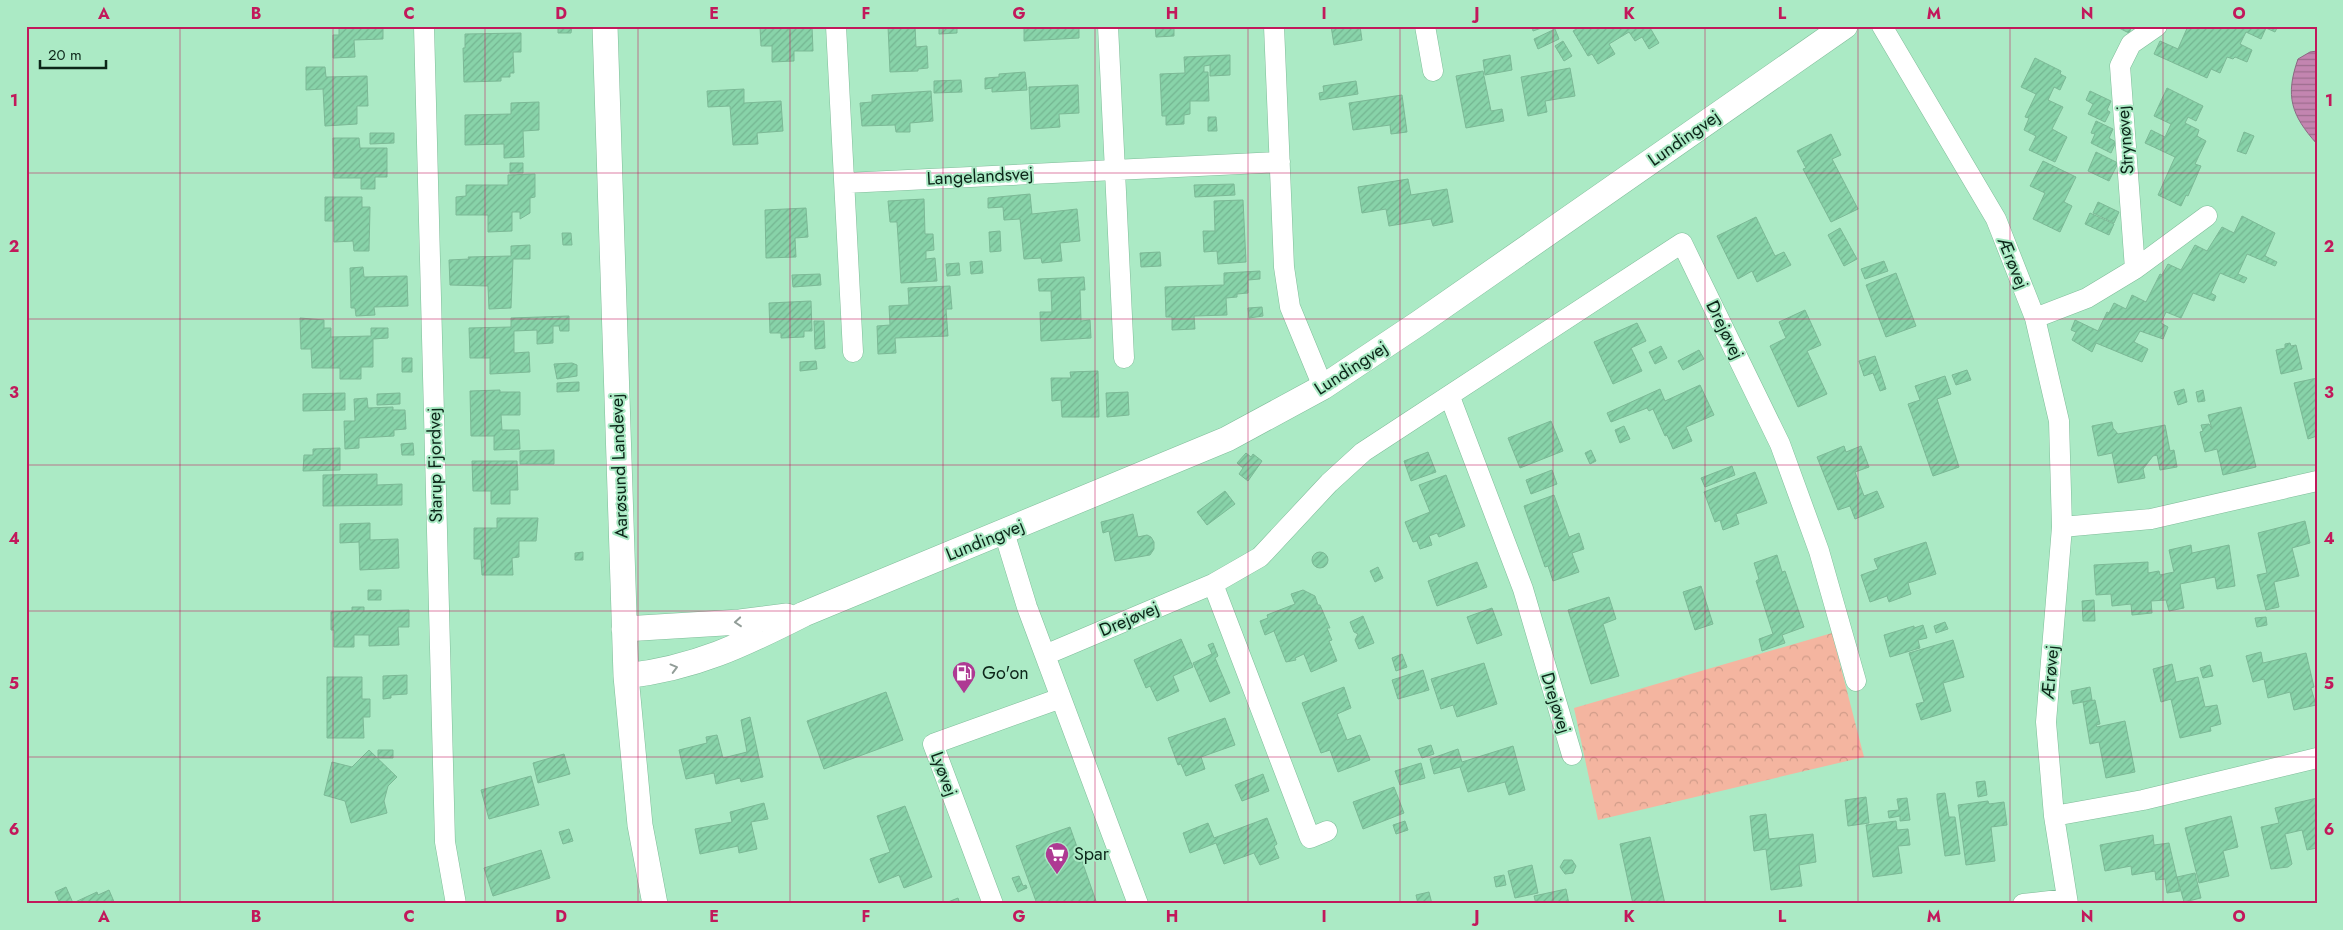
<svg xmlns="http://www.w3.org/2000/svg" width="2343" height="930" font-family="Jost,sans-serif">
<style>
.forest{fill:url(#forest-crowns)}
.water{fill:url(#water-rules);stroke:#8c6883}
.building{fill:url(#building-hatch);stroke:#7cb996}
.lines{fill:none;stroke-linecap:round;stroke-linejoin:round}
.minor-casing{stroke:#7fbc99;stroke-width:21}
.tertiary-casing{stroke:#7fbc99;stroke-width:26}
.minor{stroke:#fff;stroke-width:20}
.tertiary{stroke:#fff;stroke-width:25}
.oneway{stroke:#929d98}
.grid{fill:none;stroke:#c2185b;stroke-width:1;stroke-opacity:0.55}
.labels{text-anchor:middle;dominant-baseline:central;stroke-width:4;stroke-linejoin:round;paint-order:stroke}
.street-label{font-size:18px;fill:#0c2619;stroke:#abeac5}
.poi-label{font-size:18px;fill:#0c2619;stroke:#abeac5;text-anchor:start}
.neatline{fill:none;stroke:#c2185b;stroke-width:2}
.grid-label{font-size:16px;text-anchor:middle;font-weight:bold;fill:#c2185b}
</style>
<defs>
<pattern id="forest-crowns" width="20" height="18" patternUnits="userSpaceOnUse" patternTransform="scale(1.25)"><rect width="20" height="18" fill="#f4b5a0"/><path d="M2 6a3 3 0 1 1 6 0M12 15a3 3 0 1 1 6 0" fill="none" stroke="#d09c89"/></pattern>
<pattern id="water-rules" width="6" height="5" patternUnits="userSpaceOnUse" patternTransform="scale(1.25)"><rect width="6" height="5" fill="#c385b0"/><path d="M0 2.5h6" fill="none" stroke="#9d6d8e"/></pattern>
<pattern id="building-hatch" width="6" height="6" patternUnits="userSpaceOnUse" patternTransform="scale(1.25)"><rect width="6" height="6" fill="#88d3a9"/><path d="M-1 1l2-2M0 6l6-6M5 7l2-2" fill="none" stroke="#74b591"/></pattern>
</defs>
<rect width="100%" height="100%" fill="#abeac5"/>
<path class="forest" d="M1832,633L1864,757L1598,820L1574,708Z"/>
<path class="water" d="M2317,51V144C2291,115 2285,96 2298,59L2310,52Z"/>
<path class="building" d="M339,26H383V39L354,40L355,57L333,58V35H339Z
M558,26H572L571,33H558Z
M748,26H812L813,51H794V61L772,62V46H761L760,27Z
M888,26H915L916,47L927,46L928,68L918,69V71L890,72Z
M939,26H957V33L939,34Z
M1024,26H1079V38L1024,41Z
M1155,26H1174V36L1156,37Z
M1331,26H1360L1362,40L1334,45Z
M1532,26H1547L1533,31Z
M1581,26H1649L1659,43L1649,49L1642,37L1635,41L1629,32L1609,44L1615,54L1598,64L1592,54L1588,56L1573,31Z
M2115,26H2132L2129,33Z
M2188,26L2207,28L2208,26H2278L2275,32L2266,28L2261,39L2246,32L2240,44L2252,50L2247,62L2235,57L2233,59L2227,57L2220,73L2211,69L2207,78L2154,54L2160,41L2178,49Z
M1555,29L1559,39L1538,49L1534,39Z
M521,33V52H513L514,73H510V77H501V81L464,82L463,48H465V34Z
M1563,41L1572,56L1564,61L1555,46Z
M1230,55V75L1210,76V65L1204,66V72H1208L1209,101H1190V114L1184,115V124L1166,125V116H1162L1160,74L1185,73L1184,57Z
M1510,55L1512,70L1485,75L1483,60Z
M2035,58L2061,71L2060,74L2066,77L2060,90L2054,87L2048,100L2063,107L2052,129L2067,137L2055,162L2029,150L2036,136L2024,130L2029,118L2025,117L2036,94L2021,87Z
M306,67H325L326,77L367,76L368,106H357V124L325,126L323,89L306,90Z
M1570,68L1575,96L1545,101L1547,112L1528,116L1521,77Z
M1483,71L1491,111L1502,109L1504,121L1466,128L1456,76Z
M1025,72L1027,90L992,92V88L985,89V78L999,77V74Z
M961,80L962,92L934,93V81Z
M1356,81L1358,94L1320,100L1319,93L1324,92L1323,86Z
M1078,85L1079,113L1059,114L1060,127L1031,129L1029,87Z
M2167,88L2203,106L2196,121L2188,117L2185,123L2199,130L2197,136L2206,141L2195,164L2201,166L2188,196L2186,195L2181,206L2158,195L2175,157L2145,143L2151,130L2165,137L2171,124L2154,116Z
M744,89V103L781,101L783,131L757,133L758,144L733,145L730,106L708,107L707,91Z
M931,91L933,121L910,123V132H896L895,125L862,126L860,103L872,102V95Z
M2090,91L2111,101L2107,110L2110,112L2105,122L2088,114L2093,104L2086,100Z
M1402,95L1407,132L1391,134L1390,125L1353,130L1349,103Z
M539,102V130L523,131L524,157L504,158V144L465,145V115L511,114V103Z
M1208,117H1216L1217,131H1208Z
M2096,121L2113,129L2109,138L2116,142L2111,153L2091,143L2095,134L2091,133Z
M2244,132L2254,136L2246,154L2237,151Z
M370,133H394V143L370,144Z
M1831,134L1841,155L1832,159L1858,209L1831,222L1803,169L1806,168L1797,151Z
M333,138H359L360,148H387V177H375V189H361V178H334Z
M2096,152L2118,163L2109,181L2088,171Z
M2043,161L2076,177L2064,202L2072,206L2060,232L2033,219L2045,193L2030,186Z
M510,163H523V173H510Z
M535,174V197L530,198V213L520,219V212H512V231L488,232V215H456V197L466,196V185H508V175Z
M1408,179L1411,195L1447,189L1453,222L1433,226L1431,219L1389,226L1386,209L1362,213L1358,187Z
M1234,184L1235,195L1195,197L1194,185Z
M1030,194L1032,214L1077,209L1080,241L1060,243L1062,261L1042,263L1041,258L1024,259L1020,219L1004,220L1003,207L988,208V198Z
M325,197H362V207H370L369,251H354L353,241L334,242V221H325Z
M924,199L925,234H933L934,250L926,251V259L935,258L937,281L901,283L897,222H890L888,201Z
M1243,200L1246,262L1218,264L1217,251L1204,252L1203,231H1215L1214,201Z
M2098,202L2119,212L2114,223L2093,213Z
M806,208L808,237L795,238L796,257L766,258L765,210Z
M2090,213L2114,224L2109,235L2085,224Z
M2242,216L2275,233L2265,256L2277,262L2275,266L2247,254L2238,274L2247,278L2244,283L2220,273L2211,293L2216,296L2214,301L2193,293L2181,318L2166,312L2161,323L2168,327L2163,339L2140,331L2134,342L2148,349L2142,362L2096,343L2092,352L2072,340L2076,332L2071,330L2075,320L2098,331L2107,312L2109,313L2114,303L2126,309L2132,295L2146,302L2160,274L2162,275L2168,264L2181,270L2195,245L2207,251L2222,227L2234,233Z
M1756,217L1775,256L1784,252L1791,265L1757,282L1752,271L1738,279L1717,236Z
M1840,228L1857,259L1844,266L1828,235Z
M1000,231L1001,251L990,252L989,232Z
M562,233H571L572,245H563Z
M530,245V259H513L511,308L489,309L488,286L450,285L449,260L469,259L468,257L511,256V246Z
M1160,252L1161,266L1141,267L1140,253Z
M982,261L983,273L971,274L970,262Z
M1884,261L1888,271L1865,279L1861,269Z
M959,263L960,275L947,276L946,264Z
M363,267L364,277L407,276L408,306L374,307L375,315L356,316L355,308H351L350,268Z
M1260,271V279L1248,280V293L1237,294V297L1226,298L1227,315L1194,316L1195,329L1172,330V317H1166L1165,287L1224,285V273Z
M1896,273L1916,326L1886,337L1866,285Z
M820,274L821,285L793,287L792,275Z
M1084,277L1085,290H1080L1081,321L1090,320L1091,338L1041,341L1040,312H1052L1051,291H1039L1038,279Z
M950,286L952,309H946L948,336L895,338L896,353L878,354L877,326L890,325L889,306L909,305L908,288Z
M811,301L812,331H804V337L781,338V333H770L769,303Z
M1262,307L1263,316L1249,318L1248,308Z
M1805,310L1821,345L1807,351L1827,394L1798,407L1770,346L1786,338L1779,322Z
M569,316V331H560L559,326H553V343L537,344V330L514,331V353L529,352L530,372L490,374V358H470L469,328L511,327V318Z
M300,318L324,320V328H331V337L371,336V328H388V338L373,339V367H361V379H340V368H312L311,349H301Z
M814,321H824L825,348L815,349Z
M1637,323L1646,341L1631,348L1642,371L1613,384L1594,342Z
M2290,343L2291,346L2296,345L2302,369L2281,374L2276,350L2285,348V344Z
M1661,346L1667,358L1655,364L1649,352Z
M1699,350L1704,359L1683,370L1678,361Z
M1875,356L1886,389L1880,391L1873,373L1864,376L1859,361Z
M402,358H412V372H402Z
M816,361L817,369L800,371V362Z
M572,363L577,365V376L557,379L554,364Z
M1967,370L1971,380L1956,385L1952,375Z
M1098,371L1099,417H1062L1061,400L1052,401L1051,378H1071L1070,372Z
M1945,376L1951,394L1937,399L1959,467L1933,476L1908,404L1920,400L1915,386Z
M2317,378V436L2308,439L2294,383Z
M579,382V391L557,392V383Z
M1700,385L1714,415L1686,427L1692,441L1673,449L1667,435L1665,436L1653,409L1649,411L1647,408L1611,422L1607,413L1660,389L1665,401Z
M2184,389L2187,402L2178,405L2174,392Z
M500,390V392H520V415H501L502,430H519L520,449L494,450V436H471L470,391Z
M2203,390L2205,401L2198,402L2196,392Z
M1128,392L1129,415L1107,417L1106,393Z
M345,393V410L303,411V394Z
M400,393V404L377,405V394Z
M367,398L368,408L393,407V410H405L406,429L394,430V436L359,438V448L345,449L344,421H355L354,399Z
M2241,407L2256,467L2223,475L2217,449L2205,452L2200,432L2203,431L2201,425L2209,424L2212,429L2208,415Z
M1551,421L1563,451L1520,468L1508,438Z
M2112,422L2113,428L2118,434L2165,425L2170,451L2174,450L2177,467L2160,470L2157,455L2153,456L2143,469L2145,478L2118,483L2112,453L2098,456L2092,426Z
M1624,426L1630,439L1620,443L1615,430Z
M413,443L414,455H402L401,444Z
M1844,446L1846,452L1861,446L1869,467L1855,472L1864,496L1877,491L1884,507L1855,519L1850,506L1838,510L1817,457Z
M340,448V470L303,471L304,455H313V449Z
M554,450V464H520V451Z
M1591,450L1596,461L1590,464L1585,453Z
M1428,452L1436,472L1411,481L1404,461Z
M1246,453L1251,457L1253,454L1262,461L1248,481L1239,474L1243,468L1237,463Z
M472,461H517L518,490H510V504H491V491H473Z
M1732,466L1735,475L1705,487L1701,478Z
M1552,470L1557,484L1531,494L1526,480Z
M1755,472L1767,503L1736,514L1739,524L1723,530L1720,520L1715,522L1704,492Z
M377,474V485L402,484V505L323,506V475Z
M1446,475L1465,526L1439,537L1437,533L1429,536L1432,545L1420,549L1417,541L1413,542L1405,522L1430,512L1419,485Z
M1225,491L1235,504L1207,525L1197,512Z
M1554,495L1569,537L1579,533L1584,549L1572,553L1579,572L1553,581L1548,566L1545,567L1524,506Z
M1133,514L1138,537L1147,535L1151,537L1154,542V549L1150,555L1115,561L1109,531L1103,533L1101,522Z
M497,518H538L536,541H519V557L512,558L513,575H482L481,559H474V528H497Z
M2305,521L2310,543L2292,548L2299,576L2274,582L2279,607L2266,610L2257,575L2267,573L2258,533Z
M370,523V540L398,539L399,568L360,570L359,542L340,543V524Z
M1926,542L1936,574L1908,583L1911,594L1889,602L1887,596L1870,602L1861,575L1878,569L1874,559Z
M2191,545L2192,553L2229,545L2235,586L2217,589L2215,577L2180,584L2184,608L2169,611L2166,600L2151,601L2152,613L2132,615L2131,604L2112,606L2111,594L2096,595L2094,565L2148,562V573L2159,571L2160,575L2174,572L2169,550Z
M1312 560a8 8 0 1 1 16 0a8 8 0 1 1-16 0Z
M583,552V560H575V553Z
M1777,555L1782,572L1785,571L1804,627L1782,635L1785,643L1762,651L1759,639L1773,634L1756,581L1759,579L1754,563Z
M1477,562L1487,587L1437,606L1428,581Z
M1378,567L1383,578L1375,582L1370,571Z
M1701,586L1713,624L1695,630L1683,592Z
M368,590H381V600H368Z
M1303,590L1315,596L1318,605H1320L1330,628H1327L1332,640L1329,641L1337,661L1311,672L1304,654L1295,658L1296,660L1286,662L1274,631L1265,635L1260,621L1268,618L1267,615L1295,604L1291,594Z
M1609,597L1616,619L1603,624L1619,676L1591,684L1568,610Z
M2094,600L2095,621H2083L2082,601Z
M352,607H364V611L409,610V627H398L399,645L369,646V635H354V647H334V630H331V612L352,611Z
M1492,608L1502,635L1477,644L1467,617Z
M1363,616L1374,643L1359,649L1355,640L1358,634L1354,632L1350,622Z
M2266,617L2267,625L2257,627L2255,618Z
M1945,622L1948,629L1936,633L1934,626Z
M1923,625L1927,638L1918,640L1920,648L1890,657L1884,635L1914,626V628Z
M1181,639L1193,667L1173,676L1179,691L1157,701L1150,686L1146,688L1134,660Z
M1953,640L1964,677L1943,683L1951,711L1921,720L1916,704L1924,702L1909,653Z
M1213,643L1218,656L1215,658L1230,693L1210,702L1193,663L1212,654L1208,645Z
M2261,652L2263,663L2306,653L2314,687L2311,688L2316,705L2294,710L2290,692L2268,698L2264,679L2253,682L2246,656Z
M1402,654L1407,667L1396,671L1392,658Z
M1484,663L1497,704L1457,717L1453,705L1441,709L1431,679Z
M2172,664L2176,682L2198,677L2205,707L2217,705L2221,724L2210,727L2211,731L2180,738L2171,699L2161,702L2153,669Z
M2210,665L2213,676L2203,678L2200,668Z
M1423,670L1429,690L1398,699L1392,680Z
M407,675V694L391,695V698L383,699V676Z
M327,677H362V699H370V717H363L364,738H327Z
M1344,687L1351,708L1337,714L1347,740L1360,735L1370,760L1338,772L1330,750L1321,753L1302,703Z
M2090,687L2092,700L2073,704L2071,691Z
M886,692L903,740L824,769L807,721Z
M2095,700L2100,724L2096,725L2097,727L2125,721L2135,772L2106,778L2099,742L2090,744L2083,702Z
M750,717L763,777L741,782L740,778L716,784L714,773L686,779L679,750L707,743L706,737L717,735L723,758L747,752L741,720Z
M1225,718L1235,745L1201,757L1205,769L1186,776L1181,764L1178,765L1168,738Z
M1431,745L1434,754L1422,758L1418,749Z
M1513,746L1525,790L1509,795L1505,782L1468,792L1460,767L1434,774L1430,759L1458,749L1462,762Z
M369,750L397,777L388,786L384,801L387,813L351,823L345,801L324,795L332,762L352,767Z
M378,750H393V758H378Z
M564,754L570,774L538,783L533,763Z
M1421,763L1425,778L1400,785L1395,771Z
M1263,774L1269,791L1242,801L1235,785Z
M531,776L539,805L489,819L481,790Z
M1985,781L1987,795L1978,797L1976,782Z
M1394,787L1404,813L1363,829L1353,802Z
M1945,793L1949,817H1955L1960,854L1945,856L1937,799V794Z
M1866,797L1869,823L1848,826L1845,800Z
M1907,798L1910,820L1900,821V816L1889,818L1888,811L1899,810L1897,799Z
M2317,798V848L2307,850L2302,830L2285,834L2292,864L2288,867L2271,869L2261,827L2279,823L2275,808Z
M1988,801L1989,804L2004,802L2007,825L1991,827L1995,861L1966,865L1958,805Z
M764,803L768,819L751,822L757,849L739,853L738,846L700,854L695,829L732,822L730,812Z
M905,806L932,877L904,888L899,875L879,883L870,859L890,852L877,816Z
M1766,814L1769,839L1813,834L1816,862L1799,865L1802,886L1771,890L1766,849L1754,851L1750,816Z
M2231,816L2238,847L2223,851L2229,876L2199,883L2185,828Z
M1267,818L1277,844L1274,846L1279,858L1260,865L1254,853L1224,864L1216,843L1190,853L1183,833L1208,823L1214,838Z
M1405,821L1408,830L1396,834L1393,825Z
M1896,821L1897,830L1908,829L1910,845L1898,846L1902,873L1873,877L1866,825Z
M1070,827L1097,904H1037L1016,846Z
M569,829L573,841L563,844L559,832Z
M2153,835L2154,845L2169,843L2180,891L2167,893L2165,879L2156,880L2155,871L2132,875L2131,866L2105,871L2100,845Z
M1650,837L1665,904H1633L1620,844Z
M541,850L550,878L493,896L484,868Z
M1564,860H1572L1576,866L1573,873L1565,874L1560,867Z
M1532,865L1538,893L1515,898L1508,871Z
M2195,873L2201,898L2184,902L2177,877Z
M1504,875L1506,885L1496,887L1494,877Z
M1019,876L1023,886L1026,885L1027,888L1018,892L1012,878Z
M66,887L73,903L97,892L98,895L109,890L115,904H60L55,892Z
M1566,889L1569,904H1536L1534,896Z
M1429,892L1432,904H1418L1416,895Z
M958,898L960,904H943Z"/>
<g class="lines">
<g class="minor-casing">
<path id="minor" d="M424,26L445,842L456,904
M836,26L853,352
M1108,26L1124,358
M1274,26L1284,267L1290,307L1323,387
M1425,26L1433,71
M1882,26L1996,219L2035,318L2059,421L2062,527L2046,722L2054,816L2068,904
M845,183L1280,162
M2135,269L2120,66L2131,44L2157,26
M2035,318L2087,298L2135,269L2207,216
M1450,397L1523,589L1572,755
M2062,527L2151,519L2317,481
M1004,532L1027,607L1138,904
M1213,584L1310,838L1327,831
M1045,655L1213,584L1260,557L1329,483L1363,452L1682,243L1780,444L1819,551L1856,681
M2054,816L2143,800L2317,758
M993,904L933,744L1061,698
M2023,904L2067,899"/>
</g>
<g class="tertiary-casing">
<path id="tertiary" d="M605,26L626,676L640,825L655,904
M624,629L740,622L787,616
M626,676C695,668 743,645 804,614L1227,439L1323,387L1419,323L1845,26"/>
</g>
<use href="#minor" class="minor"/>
<use href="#tertiary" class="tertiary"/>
</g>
<defs><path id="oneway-chevron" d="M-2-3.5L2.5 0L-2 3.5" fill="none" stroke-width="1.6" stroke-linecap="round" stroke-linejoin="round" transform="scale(1.25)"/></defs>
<g class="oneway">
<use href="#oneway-chevron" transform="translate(738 622) rotate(175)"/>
<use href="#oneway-chevron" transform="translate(674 668) rotate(-15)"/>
</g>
<path class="grid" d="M180,26V904M333,26V904M485,26V904M638,26V904M790,26V904M943,26V904M1095,26V904M1248,26V904M1400,26V904M1553,26V904M1705,26V904M1858,26V904M2010,26V904M2163,26V904M26,173H2317M26,319H2317M26,465H2317M26,611H2317M26,757H2317"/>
<defs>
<g id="fuel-pin" transform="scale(1.25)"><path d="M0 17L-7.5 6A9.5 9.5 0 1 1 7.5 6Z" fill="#ae3a93" stroke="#abeac5"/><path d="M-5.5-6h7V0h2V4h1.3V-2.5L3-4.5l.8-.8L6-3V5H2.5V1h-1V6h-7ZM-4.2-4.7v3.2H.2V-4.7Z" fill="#fff"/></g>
<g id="supermarket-pin" transform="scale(1.25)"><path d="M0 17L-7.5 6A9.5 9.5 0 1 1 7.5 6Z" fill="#ae3a93" stroke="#abeac5"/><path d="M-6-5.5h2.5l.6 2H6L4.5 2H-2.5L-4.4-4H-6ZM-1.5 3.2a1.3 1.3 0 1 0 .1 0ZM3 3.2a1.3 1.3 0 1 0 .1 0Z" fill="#fff"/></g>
</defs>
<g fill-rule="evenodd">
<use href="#fuel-pin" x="964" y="673"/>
<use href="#supermarket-pin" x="1057" y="854"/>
</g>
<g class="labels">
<g class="street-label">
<text transform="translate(1684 138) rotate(-35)">Lundingvej</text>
<text transform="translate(2125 140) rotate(-94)">Strynøvej</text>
<text transform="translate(980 176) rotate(-3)">Langelandsvej</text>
<text transform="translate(2013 263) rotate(68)">Ærøvej</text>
<text transform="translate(1725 330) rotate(64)">Drejøvej</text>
<text transform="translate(1351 368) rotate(-33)">Lundingvej</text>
<text transform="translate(435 465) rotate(-91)">Starup Fjordvej</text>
<text transform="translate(619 466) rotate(-92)">Aarøsund Landevej</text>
<text transform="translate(985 540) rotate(-22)">Lundingvej</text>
<text transform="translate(1129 619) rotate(-23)">Drejøvej</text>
<text transform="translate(2050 672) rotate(-85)">Ærøvej</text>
<text transform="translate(1556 703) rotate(73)">Drejøvej</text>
<text transform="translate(944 774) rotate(70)">Lyøvej</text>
</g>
<g class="poi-label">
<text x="982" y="673">Go'on</text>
<text x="1074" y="854">Spar</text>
</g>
</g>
<rect width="2343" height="930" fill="none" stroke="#abeac5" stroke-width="55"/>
<path d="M40 60v8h66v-8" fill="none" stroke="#0c2619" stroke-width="2.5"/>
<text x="48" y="60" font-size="15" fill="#0c2619" stroke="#abeac5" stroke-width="4" paint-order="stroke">20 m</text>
<rect x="28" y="28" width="2288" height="874" class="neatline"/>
<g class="grid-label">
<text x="104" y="19">A</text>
<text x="256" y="19">B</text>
<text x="409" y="19">C</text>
<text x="561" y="19">D</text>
<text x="714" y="19">E</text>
<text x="866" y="19">F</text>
<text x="1019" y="19">G</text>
<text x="1172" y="19">H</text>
<text x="1324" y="19">I</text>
<text x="1477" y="19">J</text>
<text x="1629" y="19">K</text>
<text x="1782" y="19">L</text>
<text x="1934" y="19">M</text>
<text x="2087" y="19">N</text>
<text x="2239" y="19">O</text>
<text x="14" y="106">1</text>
<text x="2329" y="106">1</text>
<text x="14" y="252">2</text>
<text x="2329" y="252">2</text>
<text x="14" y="398">3</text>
<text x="2329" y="398">3</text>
<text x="14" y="544">4</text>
<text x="2329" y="544">4</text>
<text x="14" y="689">5</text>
<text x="2329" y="689">5</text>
<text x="14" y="835">6</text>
<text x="2329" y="835">6</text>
<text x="104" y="922">A</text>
<text x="256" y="922">B</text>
<text x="409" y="922">C</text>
<text x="561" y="922">D</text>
<text x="714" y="922">E</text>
<text x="866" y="922">F</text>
<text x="1019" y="922">G</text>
<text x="1172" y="922">H</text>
<text x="1324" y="922">I</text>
<text x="1477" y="922">J</text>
<text x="1629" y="922">K</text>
<text x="1782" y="922">L</text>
<text x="1934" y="922">M</text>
<text x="2087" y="922">N</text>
<text x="2239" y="922">O</text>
</g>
</svg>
